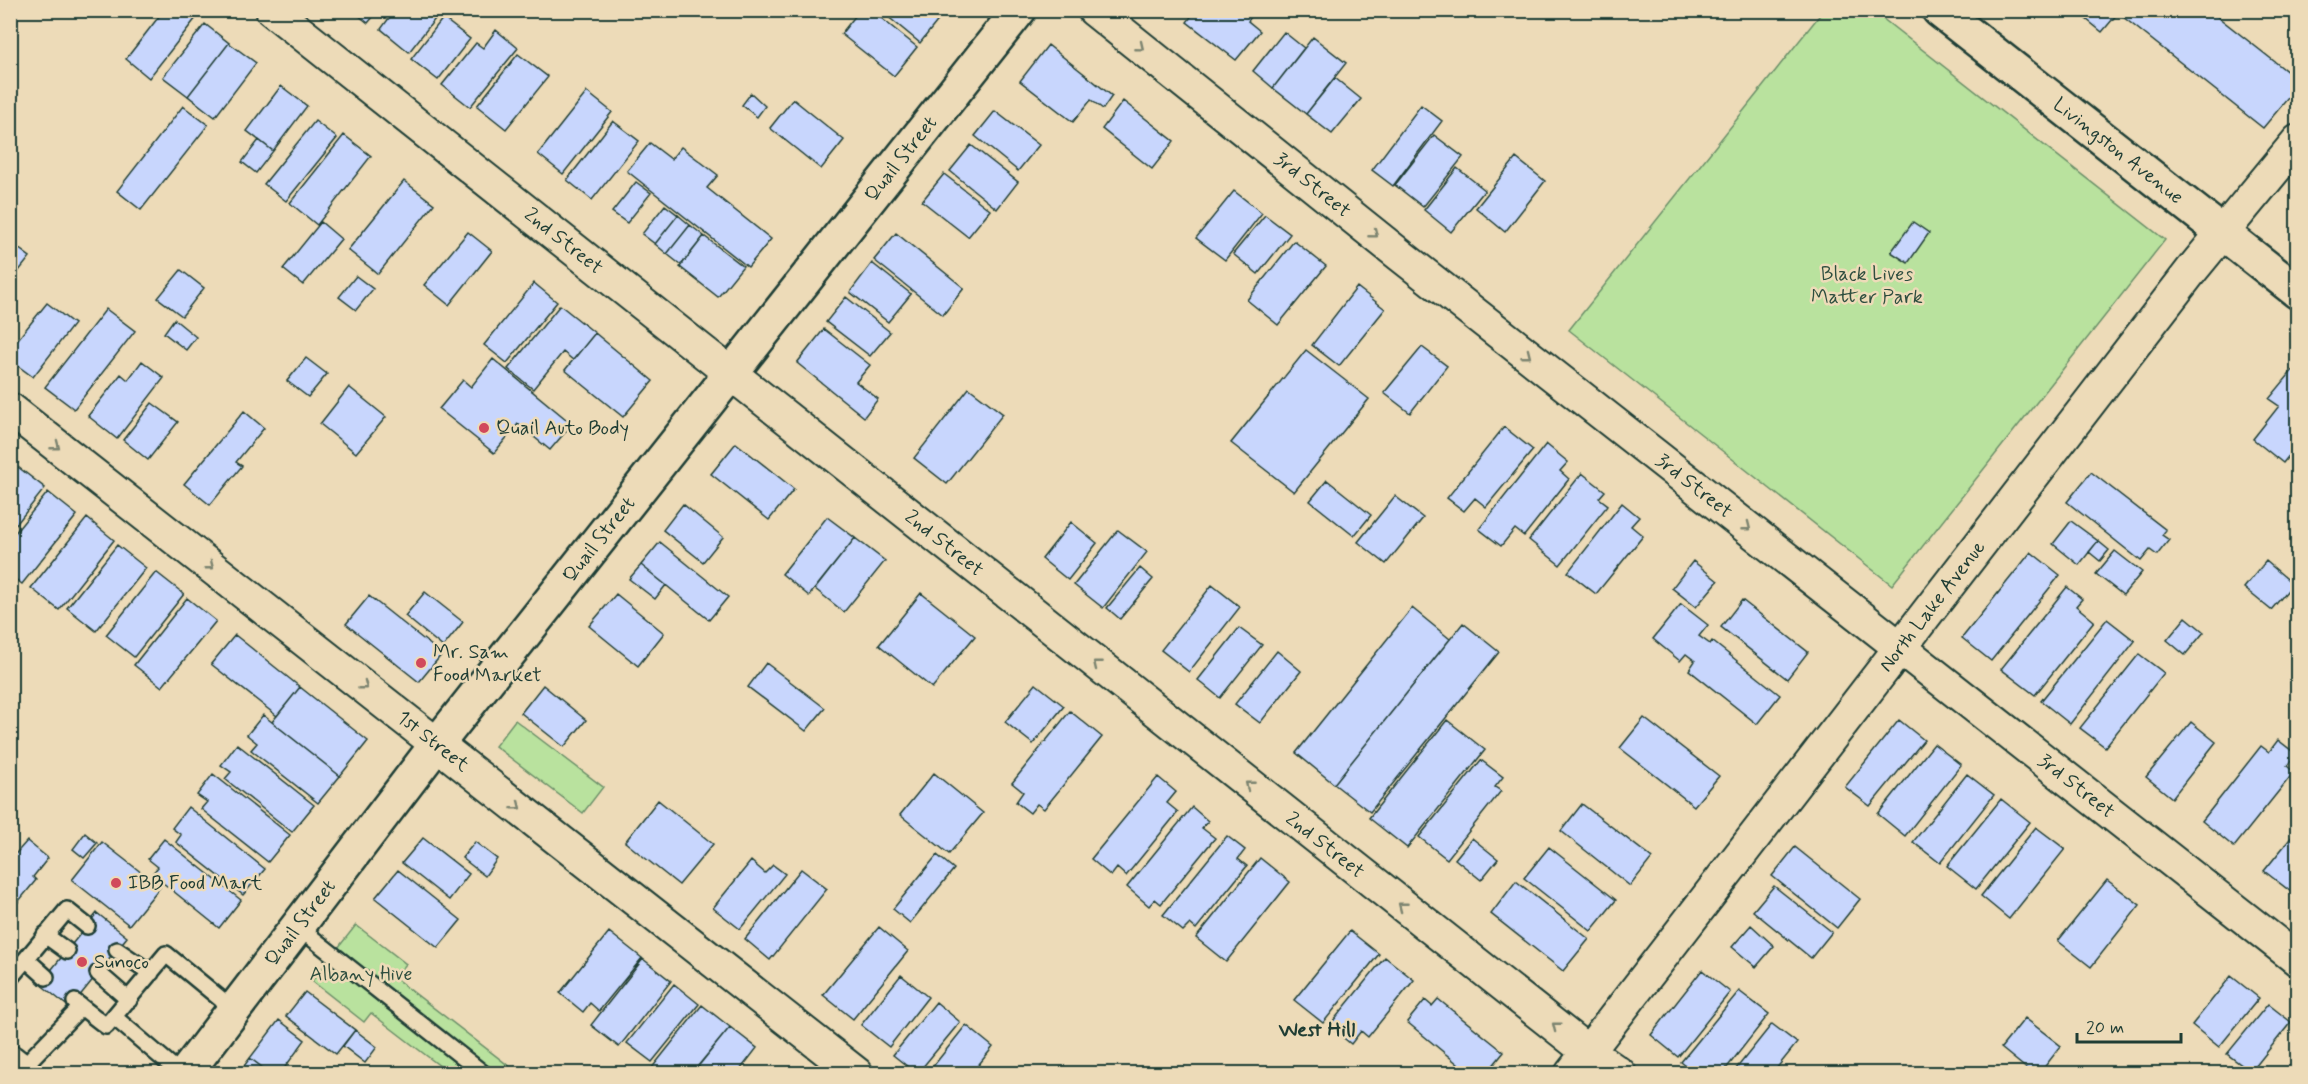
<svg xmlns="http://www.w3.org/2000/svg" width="2308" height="1084" font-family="Mynerve,sans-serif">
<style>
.green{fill:#b9e29e;stroke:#6c9069;stroke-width:1.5}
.building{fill:#c8d6fd;stroke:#1f3d34;stroke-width:1.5}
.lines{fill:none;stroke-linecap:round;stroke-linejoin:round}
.lane-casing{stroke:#1f3d34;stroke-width:20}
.street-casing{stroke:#1f3d34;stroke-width:36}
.secondary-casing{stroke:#1f3d34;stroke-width:38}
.lane{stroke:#eddbb8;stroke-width:15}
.street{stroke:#eddbb8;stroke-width:32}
.secondary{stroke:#eddbb8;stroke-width:33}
.oneway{stroke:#7c846f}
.poi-dot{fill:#d1495b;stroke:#eddbb8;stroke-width:2}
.labels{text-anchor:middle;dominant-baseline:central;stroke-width:5;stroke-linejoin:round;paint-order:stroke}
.street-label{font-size:20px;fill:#1f3d34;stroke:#eddbb8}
.park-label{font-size:20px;fill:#2e4e3f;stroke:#eddbb8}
.poi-label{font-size:20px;fill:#1f3d34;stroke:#eddbb8;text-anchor:start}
.neighbourhood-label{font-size:21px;font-weight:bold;fill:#1f3d34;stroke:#eddbb8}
</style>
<rect width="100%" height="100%" fill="#eddbb8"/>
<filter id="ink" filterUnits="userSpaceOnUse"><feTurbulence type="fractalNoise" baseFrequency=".0167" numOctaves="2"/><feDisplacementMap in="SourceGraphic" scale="12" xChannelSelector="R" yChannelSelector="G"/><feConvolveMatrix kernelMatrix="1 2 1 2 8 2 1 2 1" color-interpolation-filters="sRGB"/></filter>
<g filter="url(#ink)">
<path class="green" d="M1823,11H1873L2165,240L1892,585L1569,330Z
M515,720L603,787L583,813L495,746Z
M356,925L406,964L395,978L518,1073H449L371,1013L364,1022L312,981Z"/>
<path class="building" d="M164,10H187L196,18L149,78L126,59Z
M352,10H379L368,23Z
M395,10H442L409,52L381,29Z
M860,10H871L917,47L894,76L841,34Z
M880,10H941L944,13L920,43Z
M1196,10H1256L1248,21L1260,31L1236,60L1187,22Z
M2075,10H2209L2298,80V86L2263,128L2118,13L2102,32Z
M443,18L470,39L438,80L411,59Z
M205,24L229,43L188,96L163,77Z
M496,30L518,48L470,107L442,85L476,43L483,48Z
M1284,32L1304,48L1273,88L1253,71Z
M1313,37L1346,63L1306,114L1273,88Z
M229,43L256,63L215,117L188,96Z
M1048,45L1112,96L1103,109L1091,100L1073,122L1020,81Z
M518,54L548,77L506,129L477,106Z
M1335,78L1361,99L1332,134L1306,114Z
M281,86L307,106L273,151L247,131Z
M587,92L612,112L563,174L538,154Z
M751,93L765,106L757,117L742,105Z
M793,99L844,140L821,169L770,128Z
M1123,101L1174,141L1152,169L1102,129Z
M1421,105L1442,121L1393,186L1372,170Z
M183,106L208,125L141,210L117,191Z
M995,111L1039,145L1018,171L975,136Z
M315,121L337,138L286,201L264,184Z
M613,121L639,141L592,200L567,180Z
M344,135L371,156L317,225L290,203Z
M1434,135L1463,157L1423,207L1395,185Z
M259,140L273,151L256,173L242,162Z
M650,143L671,159L681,147L718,175L707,188L771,239L748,267L627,171Z
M971,145L1018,182L997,209L950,171Z
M1516,158L1545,181L1505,232L1476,208Z
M1457,168L1485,190L1451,232L1424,210Z
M944,174L990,210L968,237L922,201Z
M404,181L434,204L378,274L348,250Z
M636,182L651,193L627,223L612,212Z
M1234,191L1262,213L1225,260L1196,238Z
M665,205L678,215L655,244L642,234Z
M678,215L690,225L667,254L655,244Z
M1265,215L1290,234L1258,274L1233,254Z
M321,222L341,239L303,285L283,269Z
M1913,222L1929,233L1908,263L1891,252Z
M690,225L704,236L681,265L667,254Z
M468,232L492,251L449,305L424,285Z
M896,233L964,288L943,315L874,260Z
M704,236L743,266L718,297L680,267Z
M1294,241L1326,266L1278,325L1247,300Z
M10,242L30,257L10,282Z
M872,263L911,294L888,322L850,292Z
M181,270L204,288L182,316L158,298Z
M356,276L373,289L356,310L339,297Z
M534,283L557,302L507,363L484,345Z
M1357,287L1385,309L1339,366L1312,345Z
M846,297L890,332L870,356L826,322Z
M47,303L74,324L33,377L10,360V349Z
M560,305L595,333L573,360L563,352L533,389L508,369Z
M106,309L135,331L74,409L45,387Z
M174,319L196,337L186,350L164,333Z
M824,329L870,365L856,382L878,399L864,417L797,363Z
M595,333L653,381L623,417L565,370Z
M1422,347L1447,366L1410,413L1384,393Z
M1306,350L1369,399L1294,492L1231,443Z
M306,358L327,374L308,397L287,381Z
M493,359L572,424L550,450L518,424L494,453L439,409L463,380L471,387Z
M142,361L164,378L117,439L88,416L121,374L128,380Z
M2298,364V444L2283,463L2253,439L2279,406L2269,399Z
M349,387L386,417L356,453L320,424Z
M969,388L1003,414L947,484L914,458Z
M152,403L178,422L148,460L123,440Z
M244,411L264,428L236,462L242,466L210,505L184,484Z
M1504,427L1533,450L1486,507L1475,498L1464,511L1447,498Z
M736,443L794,489L769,520L711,474Z
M1546,444L1568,462L1560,471L1569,479L1524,536L1515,529L1501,546L1479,529Z
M10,457L18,463L10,473Z
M18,467L45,488L10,532V476Z
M2091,472L2166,530L2162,535L2169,540L2157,555L2150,550L2141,561L2067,502Z
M1582,473L1605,491L1599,498L1608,505L1560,565L1529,540Z
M1327,480L1371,515L1354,536L1310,501Z
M48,492L77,515L22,584L10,575V539Z
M1395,496L1423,518L1386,564L1358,542Z
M1622,503L1639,517L1631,526L1643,536L1596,594L1568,572Z
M683,504L723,537L703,562L663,530Z
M827,517L855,538L809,596L782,574Z
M87,518L114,540L59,610L31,588Z
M2071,521L2098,541L2079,565L2053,544Z
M1071,522L1097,543L1068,580L1042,559Z
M1118,530L1147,552L1103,608L1074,585Z
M855,538L885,561L844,612L815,589Z
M2098,541L2109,550L2100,561L2089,552Z
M660,542L728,597L709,620L641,565Z
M117,545L146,568L96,631L67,608Z
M2115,551L2142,572L2123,595L2096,574Z
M2031,552L2060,575L1991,661L1962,638Z
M1693,561L1718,581L1696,607L1672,588Z
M2266,561L2293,584L2271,610L2244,588Z
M641,565L666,585L655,599L629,579Z
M1140,568L1153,579L1120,619L1107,608Z
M156,572L184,594L134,657L106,635Z
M1212,585L1240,607L1189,672L1161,650Z
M2067,587L2082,599L2076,606L2094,621L2035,695L2001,669Z
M425,592L463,622L443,647L405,616Z
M921,593L975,636L932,688L879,645Z
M616,594L664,633L638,666L589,626Z
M369,596L442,654L419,682L346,624Z
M187,598L216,621L162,687L134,665Z
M1742,600L1808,652L1787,679L1721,627Z
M1681,604L1708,625L1699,636L1710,644L1712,641L1780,695L1757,724L1689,670L1695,661L1686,654L1680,661L1653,639Z
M1412,608L1450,639L1334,784L1296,753Z
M2186,617L2204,632L2185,655L2167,640Z
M2107,619L2135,641L2070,724L2041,701Z
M1463,623L1499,652L1370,812L1334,784Z
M1239,628L1262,645L1220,698L1198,680Z
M235,635L300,687L277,716L211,664Z
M1277,651L1301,671L1260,723L1235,704Z
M2139,654L2164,673L2105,747L2080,728Z
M766,663L825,708L806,731L748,687Z
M1036,684L1064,706L1033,744L1005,722Z
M543,685L586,720L564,747L521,713Z
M300,687L368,741L340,776L272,722Z
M1070,711L1102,737L1044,809L1037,804L1030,813L1016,802L1023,792L1012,783Z
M263,715L340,776L318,803L251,750L257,743L247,735Z
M1644,718L1719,776L1694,806L1620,748Z
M1447,720L1485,750L1407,848L1369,818Z
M1899,720L1924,740L1870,806L1845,787Z
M2191,722L2216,742L2172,798L2146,777Z
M2278,740L2296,754L2287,766L2294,772L2234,847L2202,821L2261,746L2269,752Z
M237,744L314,805L292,832L225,779L231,772L221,765Z
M1934,744L1961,765L1905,836L1878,814Z
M1481,760L1503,777L1495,787L1501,791L1447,859L1419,837Z
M934,773L983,813L949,854L900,815Z
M213,774L290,835L268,862L201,809L207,802L197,795Z
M1967,774L1994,795L1940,863L1913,842Z
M1158,777L1176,792L1167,803L1178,812L1126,876L1117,868L1111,876L1091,859Z
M2001,799L2030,822L1976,889L1947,866Z
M658,800L713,844L679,885L625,842Z
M1582,804L1652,858L1630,886L1561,831Z
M188,807L265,869L243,895L176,842L181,835L172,828Z
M1192,807L1208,821L1202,828L1215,838L1161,904L1155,899L1149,906L1127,887Z
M2036,827L2065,849L2009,919L1981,896Z
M2298,829V892L2295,895L2264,871Z
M85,833L97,843L84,858L73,849Z
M1227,836L1245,850L1238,859L1247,866L1196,929L1190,924L1183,931L1163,915Z
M423,838L469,874L449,900L402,863Z
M1472,838L1498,859L1481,880L1455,859Z
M164,839L241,900L219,928L152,874L158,867L148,859Z
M27,841L48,858L33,877L36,880L10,912V860Z
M102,842L160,887L129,925L72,880Z
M475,842L497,859L485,876L462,858Z
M1549,847L1616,900L1591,931L1524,878Z
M1795,847L1860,899L1837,928L1772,876Z
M937,855L954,869L910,923L893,909Z
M1260,858L1290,882L1226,962L1196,938Z
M751,861L765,873L773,865L785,874L740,929L713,908Z
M801,869L827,889L770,960L745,939Z
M398,870L461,920L438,948L375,898Z
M2107,880L2140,905L2091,967L2058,941Z
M1516,881L1589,939L1563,971L1491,914Z
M1774,886L1832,932L1811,958L1753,911Z
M97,913L127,937L70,1008L40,984Z
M1751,925L1774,946L1756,967L1732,947Z
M879,927L908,951L853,1019L823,995Z
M1350,931L1379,954L1323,1023L1294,1000Z
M609,932L642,958L599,1011L590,1003L583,1012L560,993Z
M1385,957L1414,980L1368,1037L1361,1031L1351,1044L1329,1026Z
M643,959L671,981L619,1047L591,1025Z
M1702,970L1730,992L1678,1057L1651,1035Z
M901,975L928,997L889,1047L861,1025Z
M2231,976L2259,998L2219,1047L2192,1025Z
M674,984L699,1004L652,1062L627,1043Z
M1739,991L1769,1014L1722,1074H1696L1681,1062Z
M305,992L355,1030L336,1054L286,1016Z
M1438,999L1504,1052L1486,1074H1470L1407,1022L1425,1000L1432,1006Z
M936,1002L960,1022L917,1074L893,1055Z
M2268,1004L2291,1022L2251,1072L2227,1054Z
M702,1005L730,1027L692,1074H647Z
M2025,1018L2061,1046L2039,1074H2033L2001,1048Z
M279,1020L305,1040L280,1074H271L250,1058Z
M1772,1024L1797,1043L1772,1074H1732Z
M966,1025L993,1047L971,1074H927Z
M730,1027L757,1048L737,1074H707L698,1066Z
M355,1030L377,1047L365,1063L343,1046Z
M250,1058L271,1074H238Z"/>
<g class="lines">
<g class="lane-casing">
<path id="lane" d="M298,927L484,1074
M45,935L67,951
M117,950L151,973
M26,959L67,910L87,926
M98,973L129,1000
M10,978L26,959L46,977
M75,1002L106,1026L166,954L234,1010
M114,1017L181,1074
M20,1070L81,1007"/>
</g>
<g class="street-casing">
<g id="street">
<path id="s1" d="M272,10C711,357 1148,707 1588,1052L1620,1074"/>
<path id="s2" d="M1094,10L1400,255L2298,960"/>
<path id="s3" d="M10,409L857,1074"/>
<path id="s4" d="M1571,1074L2191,271L2298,141"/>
</g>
</g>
<g class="secondary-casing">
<g id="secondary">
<path id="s5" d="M1939,10L2298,292"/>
<path d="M10,1062L25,1074"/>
<path id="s6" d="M185,1074L437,744L1019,10"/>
</g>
</g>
<use href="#lane" class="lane"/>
<use href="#street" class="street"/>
<use href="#secondary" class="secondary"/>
</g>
<defs><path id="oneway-chevron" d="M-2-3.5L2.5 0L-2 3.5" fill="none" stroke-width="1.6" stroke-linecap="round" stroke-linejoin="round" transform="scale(1.5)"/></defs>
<g class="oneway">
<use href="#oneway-chevron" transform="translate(1140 47) rotate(39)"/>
<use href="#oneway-chevron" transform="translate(1374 234) rotate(39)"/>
<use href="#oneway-chevron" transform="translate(1527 355) rotate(38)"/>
<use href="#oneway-chevron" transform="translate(56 446) rotate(38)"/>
<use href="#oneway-chevron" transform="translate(1747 527) rotate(38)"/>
<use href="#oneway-chevron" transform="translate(210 566) rotate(38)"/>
<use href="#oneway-chevron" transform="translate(1097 664) rotate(-141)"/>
<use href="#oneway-chevron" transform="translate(364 686) rotate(38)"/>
<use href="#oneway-chevron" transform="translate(1249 785) rotate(-141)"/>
<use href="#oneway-chevron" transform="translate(517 806) rotate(38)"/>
<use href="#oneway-chevron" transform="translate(1402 906) rotate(-142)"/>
<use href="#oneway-chevron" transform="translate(1556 1026) rotate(-142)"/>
</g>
</g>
<g class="poi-dot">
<circle cx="484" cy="428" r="6"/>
<circle cx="421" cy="663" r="6"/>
<circle cx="116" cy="883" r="6"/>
<circle cx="82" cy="962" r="6"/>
</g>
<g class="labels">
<g class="street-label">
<text stroke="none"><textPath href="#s5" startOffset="228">Livingston Avenue</textPath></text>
<text stroke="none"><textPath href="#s6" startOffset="1162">Quail Street</textPath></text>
<text stroke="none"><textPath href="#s2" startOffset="280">3rd Street</textPath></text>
<text stroke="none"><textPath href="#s1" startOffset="372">2nd Street</textPath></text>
<text stroke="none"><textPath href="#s2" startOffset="766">3rd Street</textPath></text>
<text stroke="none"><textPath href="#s6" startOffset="676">Quail Street</textPath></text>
<text stroke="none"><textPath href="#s1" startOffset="858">2nd Street</textPath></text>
<text stroke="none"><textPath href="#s4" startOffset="591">North Lake Avenue</textPath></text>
<text stroke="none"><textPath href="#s3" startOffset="538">1st Street</textPath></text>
<text stroke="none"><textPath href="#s2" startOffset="1252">3rd Street</textPath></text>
<text stroke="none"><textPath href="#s1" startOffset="1344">2nd Street</textPath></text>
<text stroke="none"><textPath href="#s6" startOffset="190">Quail Street</textPath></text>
</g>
<g class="park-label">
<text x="1867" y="274">Black Lives<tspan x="1867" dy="23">Matter Park</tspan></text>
<text x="361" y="974">Albany Hive</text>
</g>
<g class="poi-label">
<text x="496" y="428">Quail Auto Body</text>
<text x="433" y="652">Mr. Sam<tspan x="433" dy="23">Food Market</tspan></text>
<text x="128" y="883">IBB Food Mart</text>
<text x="94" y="962">Sunoco</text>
</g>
<g class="neighbourhood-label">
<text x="1317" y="1030">West Hill</text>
</g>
</g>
<rect width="2308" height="1084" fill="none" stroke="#eddbb8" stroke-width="36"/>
<rect x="18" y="18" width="2272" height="1048" fill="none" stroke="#1f3d34" stroke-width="2" filter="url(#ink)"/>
<path d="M2077 1033v9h104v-9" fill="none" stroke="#1f3d34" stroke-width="3"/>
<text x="2086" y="1033" font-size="18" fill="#1f3d34" stroke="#eddbb8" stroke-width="4.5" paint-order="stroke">20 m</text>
</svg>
